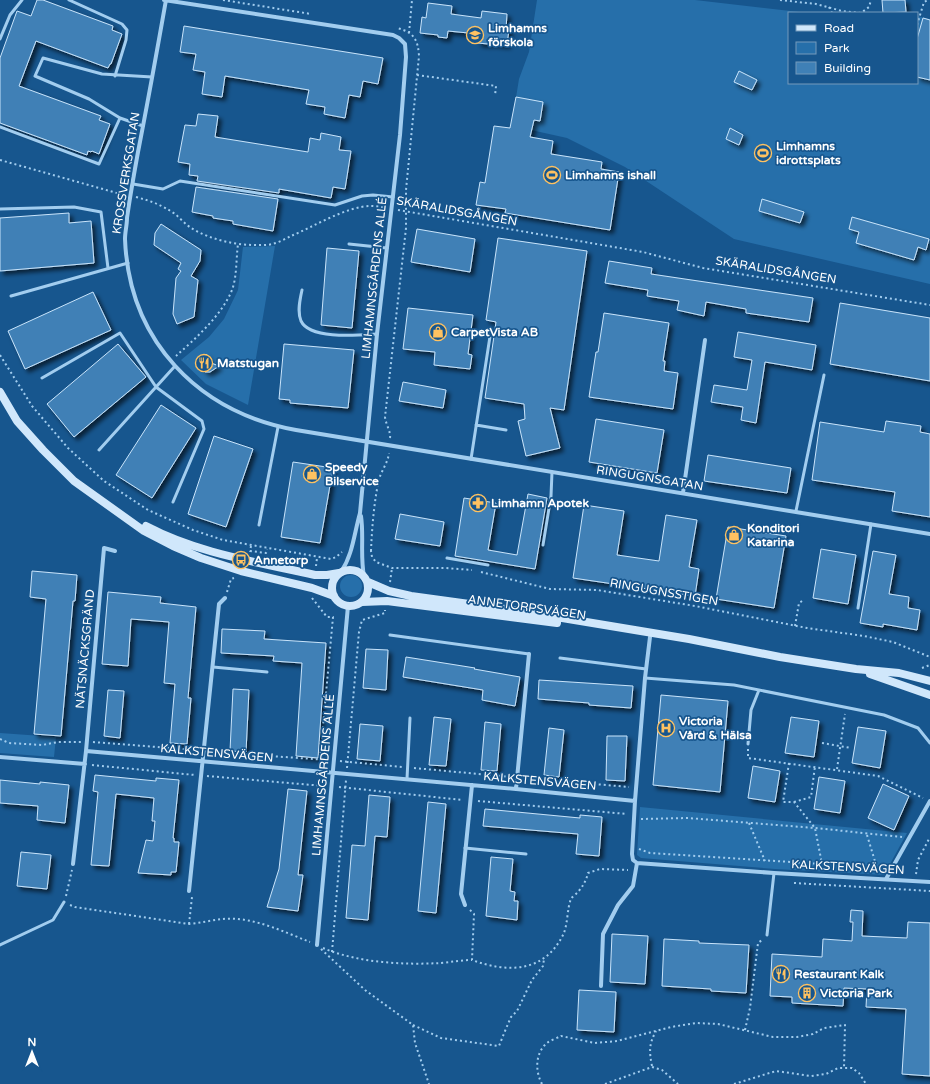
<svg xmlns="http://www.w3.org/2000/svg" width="930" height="1084" font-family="'Varela Round',sans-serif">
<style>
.green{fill:#266faa}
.building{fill:#3f80b6;stroke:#c9e4fb;filter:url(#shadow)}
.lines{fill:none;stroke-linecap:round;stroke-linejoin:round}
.path{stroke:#a2cdef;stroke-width:2;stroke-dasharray:2 3;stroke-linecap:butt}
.service{stroke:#a2cdef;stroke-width:3}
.minor{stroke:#a2cdef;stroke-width:4}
.secondary{stroke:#d0e7fb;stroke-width:8}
.labels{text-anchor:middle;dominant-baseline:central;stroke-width:3.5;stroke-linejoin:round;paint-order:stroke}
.poi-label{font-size:12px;font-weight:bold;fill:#fff;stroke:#17568e;text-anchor:start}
.street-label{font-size:12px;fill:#fff;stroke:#17568e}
</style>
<defs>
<filter id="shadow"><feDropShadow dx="3.5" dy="3.5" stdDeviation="2" flood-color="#0009"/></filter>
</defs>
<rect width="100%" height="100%" fill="#17568e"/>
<path class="green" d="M537,0H695L808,13H789V83H917V16L930,19V284L734,239L625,167L567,138L531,130L534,120L513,116L519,79L529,52Z
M275,246L248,405L206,384L181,360L209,337L224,319L238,290L243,247Z
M340 586a11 11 0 1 1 22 0a11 11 0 1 1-22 0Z
M0,733L56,737L54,757L0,753Z
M640,807L907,833L884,875L775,869L641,858L637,855Z"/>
<path class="building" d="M37,0H43L113,26L112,30L122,34L111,64H110L108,68L36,41L19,86L101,116L99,120L110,124L99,154L92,151L91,152L88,151L87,155L0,123V58L17,11L31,16Z
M882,0H905L906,12L883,13Z
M428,3L452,6L451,14L481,18L482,11L507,14L506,29H509L507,45L488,43V44L478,43L479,34L448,31L447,38L438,37V35L420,33L422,17L426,18Z
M923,18L930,20V80L917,77V39Z
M184,26L383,58L378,84L363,81L360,97L349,95L345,118L324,114L325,107L306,104L309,90L225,76L222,97L202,94L205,72L193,70L196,54L180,52Z
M739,71L757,80L752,90L734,82Z
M516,97L543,102L540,121L534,120L530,137L553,141L551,154L602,162L601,169L619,172L610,230L505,213L506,209L476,205L480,182L485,183L494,126L510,128Z
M198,114L218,116L215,137L308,152L310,138L320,140L321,133L341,137L339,150L351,151L345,189L333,187L331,198L279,189V193L197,181L198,176L189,175L190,164L178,162L185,125L196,126Z
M730,128L743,135L739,145L726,139Z
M196,187L278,199L273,231L233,224V221L213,218V216L192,212Z
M762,199L804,212L800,223L759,211Z
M69,213V223L91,221L94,263L0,271V218Z
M852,217L929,239L926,250L918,247L914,260L856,243L859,232L849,229Z
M161,224L201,250L200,261L191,276L198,280L194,317L177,324L173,314L176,278L181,271L178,269L181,263L154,245L155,233Z
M417,229L475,239L470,272L411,262Z
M498,238L587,251L564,410L550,408L560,448L526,456L518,421L525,419L524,404L485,398L496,322L486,320Z
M327,248L359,251L352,328L321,325Z
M609,261L652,268L651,274L813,298L809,322L746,313V309L706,302L704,316L677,310L679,301L647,296L648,290L605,283Z
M93,292L111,330L25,369L8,331Z
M840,303L930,318V381L830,364Z
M408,308L473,315L468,354L472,355L470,369L434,365L435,352L403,349Z
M604,313L669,323L663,361H665L664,371L678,373L673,409L589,397L596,352H598Z
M738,332L816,345L812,370L765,362L756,423L741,420L743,407L711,402L714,385L747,390L752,360L734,357Z
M118,344L146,377L74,437L47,404Z
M284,344L354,350L348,408L290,403V400L279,399Z
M206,354L211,363L219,366L210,372H205L204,369L200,366L199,361Z
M403,382L446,390L443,408L399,401Z
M161,405L196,428L152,498L116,475Z
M596,419L664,430L657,473L589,462Z
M886,421L921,426L920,432L930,434V517L892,511L895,492L812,480L820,422L884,432Z
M214,436L253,449L226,527L188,514Z
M708,455L791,468L787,493L704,481Z
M293,462L333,468L320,543L281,537Z
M528,494L547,498L535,569L455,556L464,498L496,503L488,550L517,555Z
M584,505L624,511L617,555L659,561L666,515L697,520L689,567L699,569L695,596L573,578Z
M400,514L444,522L440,546L395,539Z
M728,527L786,536L774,608L716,599Z
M821,549L856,555L848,604L813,598Z
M873,551L896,555L889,594L909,597L908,608L920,610L917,630L883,624V627L860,623Z
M32,571L77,575L75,601H73L61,736L34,734L46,599L30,597Z
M108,592L161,597L160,603L196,607L188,698H191L187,744L170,743L175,684L164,683L169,622L131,619L128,666L102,664Z
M222,629L265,631L264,639L326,643L318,758L296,756L302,663L273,661L274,656L221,653Z
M366,649L388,650L386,690L363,688Z
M406,657L475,668L474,669L520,677L515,706L482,700L483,690L403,677Z
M539,680L633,686L631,708L589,705V703L538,699Z
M233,689L249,690L246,752L230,751Z
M108,690L124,691L120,738L104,736Z
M661,695L728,701L720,792L653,785Z
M434,717L451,719L446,766L429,765Z
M791,717L819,721L814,757L785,753Z
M485,722L501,724L497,771L481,770Z
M360,724L383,726L380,761L357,759Z
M858,727L886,731L880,768L852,763Z
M549,728L564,730L559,777L544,775Z
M607,736H627L625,781L606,780Z
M753,766L780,771L775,802L748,798Z
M95,775L156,781V778L179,780L173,838H174V842H179L176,872H171V875L138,873L146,840L153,841L155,821H152L154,798L116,794L109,866L91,865L98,792L93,791Z
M819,777L845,781L840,813L814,809Z
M0,780L40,784V782L69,785L65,823L37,820L38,806L0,803Z
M883,784L909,796L894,830L868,818Z
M288,789L307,791L298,875H303L298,911L267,907L279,869Z
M369,795L390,797L387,837L375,836L368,920L346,918L352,845L365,846Z
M428,802L446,804L436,913L418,911Z
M485,809L580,818V815L602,817L599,856L576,854L578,834L483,826Z
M21,852L51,855L47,889L17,886Z
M491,857L513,859L510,891L515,892L514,901H518L517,920L486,916Z
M851,910L863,911L862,936L907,938L908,922L930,923V1076L902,1074L906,1009L866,1007L867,989L844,988L843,1006L792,1003V997L770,996L772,954L822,957L823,939L852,941L853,922H850Z
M612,934L648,936L645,984L610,982Z
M664,939L699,941V943L749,945L746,993L711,991V989L662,986Z
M579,990L616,992L614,1032L577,1030Z"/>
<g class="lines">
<path class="path" d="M223,0L311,14
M780,0L816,4L842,11L861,13L869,7L871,0
M829,7L832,13
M917,25L924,2L928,0
M409,33L412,0
M417,75L496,86L495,96
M0,160L124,195
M136,197C151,201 162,205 175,214C180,218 185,224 191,228C213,241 239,246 265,245C274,245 283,240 291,236C313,227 347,206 371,206C376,206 381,207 386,208
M398,210L643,252L703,268L930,305
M0,355L32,406L68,448L104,481L148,510L193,530L223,540L331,559L336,557L342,552
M176,356C195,339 222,315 232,290C237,277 236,259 238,244
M390,438C391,432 386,425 385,417L406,228V190L419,56C418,40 414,32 397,28
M251,546L250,551L266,553L267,549
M370,551H371L372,557L376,562L392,568H445L472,570
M371,551C372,527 374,502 379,479C382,470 388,462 389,453
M316,566L317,558
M481,572L550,589L597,590L695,606L807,628L864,636L893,642L930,657
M390,582L392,568
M227,592L231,579L234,578
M312,598L327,617H333L320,759
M795,626L799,603L802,601
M922,668L930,665
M0,739L9,743L42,745L58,742H81
M93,742L196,750
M822,743L851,748
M748,749V758L878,776L923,798
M211,752L328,760
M340,761L402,767
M789,763L783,802H794L815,828L822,864
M92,765L195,775
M347,768L359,632L362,620L385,613V610
M414,768L511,777
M837,769L845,714
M207,776L324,786
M524,778L629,787
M339,787L463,800
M478,801L627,814
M794,802L811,797L815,766
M641,819L688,818L815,828L902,837
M749,823L765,861
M867,835L877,868
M639,849L650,853L885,868
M916,874L918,860L930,837
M794,883L930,891
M66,896L72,870
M70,905L75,907L189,924C201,923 212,920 223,919C252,916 284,932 310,942
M470,910L474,914L472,960C507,973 544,973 563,935C568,925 567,908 571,899C572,897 576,894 578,892C583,886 586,881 588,873L600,869L628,870
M189,924L192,897
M323,948C358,963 404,965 441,963C452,962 462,960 472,960
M321,949L365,990L413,1025L415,1043L429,1084
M332,952L346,780
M413,1025L441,1038L499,1046L505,1031L511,1017L517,1011L532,980L543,966L544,959
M745,1030L750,1008L758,943L762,940
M652,1066C649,1051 649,1044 656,1031
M542,1084C535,1071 535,1053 547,1043C551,1040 557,1038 561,1036L595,1043L617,1041L671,1027L696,1023L718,1024L773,1037H797L813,1034L824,1028L845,1025L844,1068
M605,1084L652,1067L662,1070L678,1084
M734,1084L776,1071L811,1076L826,1074L838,1068H852L859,1073L866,1084"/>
<path class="service" d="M69,0L122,24L127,30L126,40L115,76
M0,39L10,15L22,0
M143,126L120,118L89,99L35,76L43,58L102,74L152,77
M0,127L99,164L120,118
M133,184L163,189L180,181L335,205L362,196L373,195L393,197
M0,209L74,207L101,212L108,268
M349,244L387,248
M302,290C300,299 297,312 301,321C310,340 360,335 377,334
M11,296L128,263
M42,378L120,333L156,387L202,421L204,429L173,502
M476,425L506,430
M99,450L175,366
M471,459L491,330
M796,511L824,375
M259,525L278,427
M543,545L551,496L552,472
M447,558L488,565
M858,608L871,524
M390,635L529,654
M560,658L646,669
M213,667L267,672
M645,678L734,685L884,715L918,728L930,743
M748,744L751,710L759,690
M407,779L410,718
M465,848L526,854
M767,935L774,873
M0,945L53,920L64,902"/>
<path class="minor" d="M164,0L393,35L399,38L405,44L406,57L400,135L377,334L360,513C354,534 353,554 341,572
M166,0C157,51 148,101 138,152C134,174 130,196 127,218C127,225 125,232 125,239C129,341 198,412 296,430L930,534
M683,493L705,340
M361,516C364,536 360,556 364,576
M86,751L516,789L635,801L632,854L633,860L637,863L774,873L930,882
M0,757L85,764
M516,789L529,654
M635,801L645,678L650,637
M73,864L86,751L104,548L115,551
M886,879L930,801
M189,891L219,604L225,598
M465,905L461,894L472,785
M317,945L348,606
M601,986L603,934L618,905L633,886L637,863"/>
<path class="secondary" d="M0,392L17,421L43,450L74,481L144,531L173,546L201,558L241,571L312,588L334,596
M146,526C199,554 258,562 315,575H327L339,573
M332 588a18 18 0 1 1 36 0a18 18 0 1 1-36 0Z
M368,582L389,591L411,596L520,611L689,639L780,657L856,669L899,673L930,681
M362,602L387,601L557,623
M870,674L930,695"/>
</g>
<defs>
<g id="school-ring" transform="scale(0.9)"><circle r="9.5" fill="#17568e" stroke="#ffc261" stroke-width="1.5"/><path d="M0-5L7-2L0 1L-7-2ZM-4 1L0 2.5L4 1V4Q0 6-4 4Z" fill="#ffc261"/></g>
<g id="stadium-ring" transform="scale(0.9)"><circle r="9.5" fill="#17568e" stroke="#ffc261" stroke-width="1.5"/><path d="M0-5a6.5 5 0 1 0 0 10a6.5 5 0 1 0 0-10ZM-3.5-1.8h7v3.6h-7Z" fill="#ffc261"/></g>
<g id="shop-ring" transform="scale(0.9)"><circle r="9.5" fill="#17568e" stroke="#ffc261" stroke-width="1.5"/><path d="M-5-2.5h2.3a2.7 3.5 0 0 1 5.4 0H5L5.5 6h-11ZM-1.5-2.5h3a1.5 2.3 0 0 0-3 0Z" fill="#ffc261"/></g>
<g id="restaurant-ring" transform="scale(0.9)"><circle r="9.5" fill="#17568e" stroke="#ffc261" stroke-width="1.5"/><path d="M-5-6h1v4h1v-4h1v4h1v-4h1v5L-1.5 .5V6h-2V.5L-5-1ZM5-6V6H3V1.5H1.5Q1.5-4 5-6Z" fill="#ffc261"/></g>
<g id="pharmacy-ring" transform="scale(0.9)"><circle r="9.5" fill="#17568e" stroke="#ffc261" stroke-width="1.5"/><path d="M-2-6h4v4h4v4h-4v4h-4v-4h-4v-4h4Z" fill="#ffc261"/></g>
<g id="bus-ring" transform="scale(0.9)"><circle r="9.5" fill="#17568e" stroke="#ffc261" stroke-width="1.5"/><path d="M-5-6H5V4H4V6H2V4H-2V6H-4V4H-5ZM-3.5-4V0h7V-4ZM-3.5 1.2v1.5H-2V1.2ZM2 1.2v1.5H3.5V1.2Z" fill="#ffc261"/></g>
<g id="hospital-ring" transform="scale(0.9)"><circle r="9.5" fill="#17568e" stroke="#ffc261" stroke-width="1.5"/><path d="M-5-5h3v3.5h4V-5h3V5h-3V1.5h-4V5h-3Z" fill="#ffc261"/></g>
<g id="building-ring" transform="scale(0.9)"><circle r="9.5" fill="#17568e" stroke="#ffc261" stroke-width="1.5"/><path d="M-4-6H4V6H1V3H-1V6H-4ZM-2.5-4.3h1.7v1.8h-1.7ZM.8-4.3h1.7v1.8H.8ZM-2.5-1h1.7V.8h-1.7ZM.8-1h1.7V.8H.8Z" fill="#ffc261"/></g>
</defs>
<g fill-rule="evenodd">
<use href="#school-ring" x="475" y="35"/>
<use href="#stadium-ring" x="763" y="153"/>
<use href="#stadium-ring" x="552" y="175"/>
<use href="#shop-ring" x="438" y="332"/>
<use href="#restaurant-ring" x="204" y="363"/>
<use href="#shop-ring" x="312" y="474"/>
<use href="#pharmacy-ring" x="478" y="503"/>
<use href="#shop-ring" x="734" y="535"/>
<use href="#bus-ring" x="241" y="560"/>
<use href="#hospital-ring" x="666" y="728"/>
<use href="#restaurant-ring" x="781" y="974"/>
<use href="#building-ring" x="807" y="993"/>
</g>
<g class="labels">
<g class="poi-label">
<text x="488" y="28">Limhamns<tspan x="488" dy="14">förskola</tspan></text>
<text x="776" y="146">Limhamns<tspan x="776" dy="14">idrottsplats</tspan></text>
<text x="565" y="175">Limhamns ishall</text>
<text x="451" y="332">CarpetVista AB</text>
<text x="217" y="363">Matstugan</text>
<text x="325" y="467">Speedy<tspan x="325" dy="14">Bilservice</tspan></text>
<text x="491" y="503">Limhamn Apotek</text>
<text x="747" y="528">Konditori<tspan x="747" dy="14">Katarina</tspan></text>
<text x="254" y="560">Annetorp</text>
<text x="679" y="721">Victoria<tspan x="679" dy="14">Vård &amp; Hälsa</tspan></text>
<text x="794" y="974">Restaurant Kalk</text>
<text x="820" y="993">Victoria Park</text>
</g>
<g class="street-label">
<text transform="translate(126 173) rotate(-81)">KROSSVERKSGATAN</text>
<text transform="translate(457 211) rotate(10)">SKÄRALIDSGÅNGEN</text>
<text transform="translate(776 270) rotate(9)">SKÄRALIDSGÅNGEN</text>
<text transform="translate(374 278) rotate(-84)">LIMHAMNSGÅRDENS ALLÉ</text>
<text transform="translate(650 478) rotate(9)">RINGUGNSGATAN</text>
<text transform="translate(664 592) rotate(10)">RINGUGNSSTIGEN</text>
<text transform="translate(527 607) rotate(8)">ANNETORPSVÄGEN</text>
<text transform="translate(85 649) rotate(-85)">NÄTSNÄCKSGRÄND</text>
<text transform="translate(217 753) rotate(5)">KALKSTENSVÄGEN</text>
<text transform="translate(323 775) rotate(-85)">LIMHAMNSGÅRDENS ALLÉ</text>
<text transform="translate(540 781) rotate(5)">KALKSTENSVÄGEN</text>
<text transform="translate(848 867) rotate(3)">KALKSTENSVÄGEN</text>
</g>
</g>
<rect x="788" y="12" width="130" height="72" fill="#17568e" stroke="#749abb"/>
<rect x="796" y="25" width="20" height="6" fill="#d0e7fb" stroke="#749abb"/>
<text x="824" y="32" font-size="12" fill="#ffffff">Road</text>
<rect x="796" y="42" width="20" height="12" fill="#266faa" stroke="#749abb"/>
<text x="824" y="52" font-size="12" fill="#ffffff">Park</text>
<rect x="796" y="62" width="20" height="12" fill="#3f80b6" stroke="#749abb"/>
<text x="824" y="72" font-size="12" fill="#ffffff">Building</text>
<g transform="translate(32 1052)" stroke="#17568e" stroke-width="3" paint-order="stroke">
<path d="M0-3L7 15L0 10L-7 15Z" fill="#ffffff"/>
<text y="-6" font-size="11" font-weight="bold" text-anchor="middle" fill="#ffffff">N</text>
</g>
</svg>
